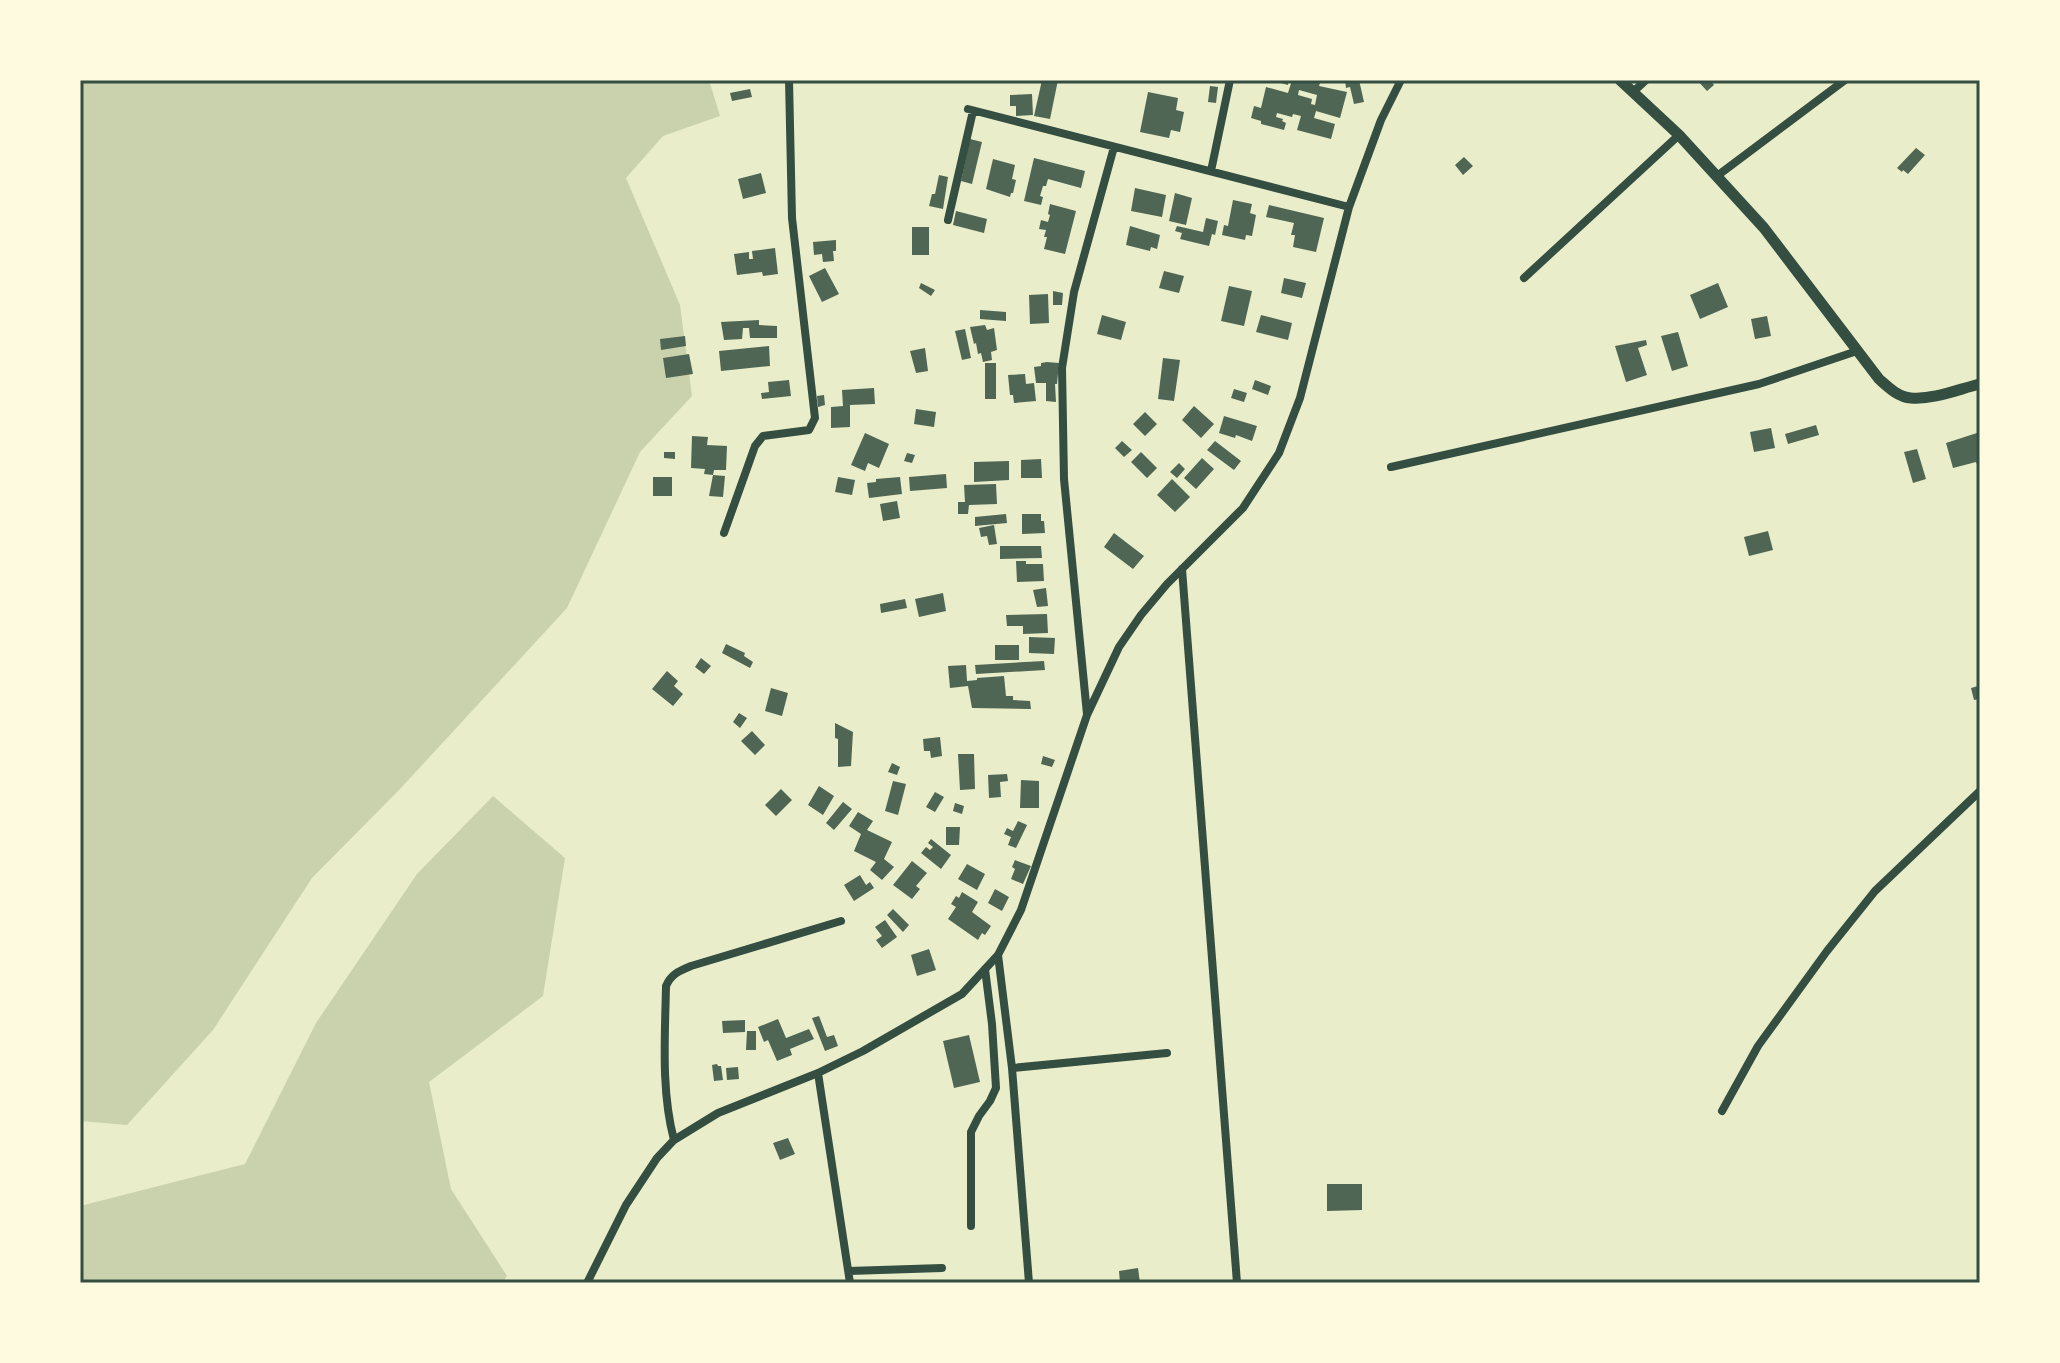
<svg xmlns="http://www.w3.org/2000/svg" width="2060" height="1363" font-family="Roboto,sans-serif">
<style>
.green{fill:#cad2ad}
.building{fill:#4f6655;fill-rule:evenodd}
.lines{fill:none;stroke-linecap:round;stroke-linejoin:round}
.minor{stroke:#344e41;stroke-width:8}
.tertiary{stroke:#344e41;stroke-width:11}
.neatline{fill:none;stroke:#344e41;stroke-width:3}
</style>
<rect width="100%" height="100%" fill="#e9edc9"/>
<path class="green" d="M80,80H709L720,116L663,136L626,178L680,305L692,396L640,452L567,608L400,789L312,878L213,1030L127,1125L80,1121Z
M493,796L565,858L543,996L429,1082L451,1189L507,1276L502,1283H80V1206L245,1164L316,1023L417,874Z"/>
<path class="building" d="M1042,80H1058L1050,119L1034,116Z
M1270,80H1289L1288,85Z
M1292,80H1321L1319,86L1347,92L1340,118L1316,111L1314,118L1335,124L1331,139L1297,130L1301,116L1293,114L1292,117L1277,113L1276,117L1283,119L1282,121L1286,123L1284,130L1261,124V121L1251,118L1254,106L1261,108L1266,87L1288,93ZM1299,90L1317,95L1315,105L1311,104L1312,99L1298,95Z
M1345,80H1359L1364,102L1354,104L1350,87L1346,88Z
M1697,80H1710L1714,85L1707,91Z
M1210,86L1218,87L1216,103L1208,102Z
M750,89L752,97L732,101L730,93Z
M1148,92L1178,98L1176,110L1184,112L1180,132L1171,130L1169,138L1140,132Z
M1032,94L1033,115L1016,116V106H1010V95Z
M970,139L982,142L972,184L961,181Z
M1916,148L1925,155L1908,174L1903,170L1902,172L1897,168Z
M1464,157L1473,166L1463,175L1455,165Z
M1034,158L1085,171L1081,188L1048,179L1046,186H1043L1040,196L1043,197L1041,205L1024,201Z
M993,159L1015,165L1012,179L1016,180L1013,193H1011L1010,197L986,189Z
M761,173L766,193L743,199L738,179Z
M939,175L948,177L943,209L929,206L932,194H935Z
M1135,188L1166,195L1162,217L1131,211Z
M1175,193L1192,198L1186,225L1169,221Z
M1233,200L1252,204L1250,213L1256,215L1252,236L1246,235L1245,240L1222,235L1224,225L1228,226Z
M1050,204L1076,211L1065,254L1044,249L1047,237H1044L1046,230L1039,229L1041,220L1048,222L1050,215L1048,214Z
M1269,205L1324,218L1316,252L1293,247L1295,235H1291L1294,223L1266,217Z
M956,211L987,219L984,233L953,225Z
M1206,218L1218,221L1215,235L1212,234L1209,246L1180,239L1182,233L1175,231L1177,226L1203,232Z
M1130,226L1160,235L1157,249L1151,247L1150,251L1126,245Z
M912,227H929V255H912Z
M836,240V251H833L834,261L823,262L822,254L814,255L813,242Z
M775,248L778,274L763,276L762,272L737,275L734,254L749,252V259H753L752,251Z
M825,268L839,294L822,302L809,276Z
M1164,271L1184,276L1179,293L1159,288Z
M1284,278L1306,283L1302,298L1281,293Z
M921,283L935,290L931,296L919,288Z
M1718,283L1728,307L1700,319L1690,295Z
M1229,286L1252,291L1244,326L1221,321Z
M1053,291L1063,293L1062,305H1053Z
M1048,294L1049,323L1030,324L1029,295Z
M980,310L1006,312V321L980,319Z
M1102,315L1126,322L1121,340L1097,334Z
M1261,315L1292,323L1288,340L1256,332Z
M1767,316L1771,336L1755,339L1751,319Z
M759,320V325L777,326V338H750L749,328H743L742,339L724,340L721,322Z
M985,325L987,330L994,328L997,350L991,352L992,360L983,362L981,353L978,354L976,343L974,344L970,327Z
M965,329L971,358L962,360L955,331Z
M1678,332L1688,366L1672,371L1661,336Z
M685,336L686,346L661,350L660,339Z
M1646,340L1647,345L1638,348L1647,375L1626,382L1615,346Z
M769,346L770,366L721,371L719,351Z
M925,348L928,371L916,373L910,351Z
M689,354L693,374L666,378L663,358Z
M1163,358L1180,360L1174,401L1158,399Z
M1047,362L1059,363L1057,384H1055L1056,402L1046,401V383H1036L1034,367L1041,366V363Z
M985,363H996V399H985Z
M1025,374L1026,384L1034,383L1036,401L1014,403L1013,395H1010L1008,375Z
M789,380L791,396L762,399L761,393L769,392L768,382Z
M1255,380L1271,386L1268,395L1252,389Z
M874,388L875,404L850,405V427L831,428V407L843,406L842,390Z
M1234,389L1247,393L1244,402L1231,398Z
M824,395L825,405L818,407L817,396Z
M1194,406L1214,424L1201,438L1182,420Z
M916,409L936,412L934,427L914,424Z
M1145,412L1157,424L1145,436L1133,424Z
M1224,416L1257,426L1252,441L1236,435L1235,438L1219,433Z
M1816,425L1819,435L1788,444L1785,434Z
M1771,428L1775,448L1754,452L1750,432Z
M1980,432V472L1976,462L1953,468L1946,443Z
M865,433L889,444L879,468L868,463L865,471L851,465Z
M692,436L708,437L707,445L727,446L726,470H714L713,475L704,474L705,469L691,468Z
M1122,441L1132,450L1124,457L1115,448Z
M1215,441L1241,461L1234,470L1207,450Z
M1917,449L1926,479L1913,483L1904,452Z
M664,452H675V459L664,458Z
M1141,452L1157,468L1147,478L1131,462Z
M907,453L915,455L912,463L904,461Z
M1202,458L1214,469L1196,489L1184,478Z
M1041,459L1042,478H1021V460Z
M1009,461V480L974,482V462Z
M1179,463L1185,469L1177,478L1170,472Z
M946,474L947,488L910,491L909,477Z
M713,475L725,476L723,497L709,496Z
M653,477H672V496H653Z
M838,477L855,480L852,495L835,492Z
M900,477L902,494L869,498L867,483L876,482V479Z
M1172,479L1190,497L1175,512L1157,495Z
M996,484L997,504L969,505L968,514H958V502H965L964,485Z
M897,501L900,518L883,521L880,504Z
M1006,514L1007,523L975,526V517Z
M1022,514H1041V521H1044L1045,533L1022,534Z
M994,525L997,544L989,545L987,536L981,537L979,528Z
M1768,531L1773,550L1749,556L1744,537Z
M1114,533L1144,556L1133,569L1104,547Z
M1000,546H1041L1042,558L1000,559Z
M1016,561H1026V564H1043L1044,581L1017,582Z
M1046,588L1048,606L1037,607L1033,590Z
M943,593L946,611L919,617L915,599Z
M905,599L907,608L881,613L880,604Z
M1047,614L1048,633L1023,634V626H1007L1006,615Z
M1029,637L1055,638L1054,654L1029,653Z
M726,644L745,653L744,656L753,662L750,668L722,653Z
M995,645H1019V660H995Z
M701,658L711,666L704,674L695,667Z
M1044,661L1045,670L976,674L975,665Z
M966,665L967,681L977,680V678L1004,676L1006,696H1013V700L1030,701L1031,709L972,708L968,686L950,688L948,666Z
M667,671L678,681L674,686L683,694L673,706L652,689Z
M1978,686L1980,699L1974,700L1971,688Z
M771,688L788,693L782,716L765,711Z
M739,713L747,718L740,728L733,722Z
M835,723L853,732L851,766L838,767V739L835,738Z
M752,731L765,745L755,755L741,741Z
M940,737L942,756L931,758L930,751H924L923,739Z
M958,754H974L975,789L960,790Z
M1043,756L1055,760L1052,767L1041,764Z
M892,763L900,767L897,775L888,772Z
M1007,774L1008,781L1000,782L1001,797L989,798L988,775Z
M1021,780L1039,781V808H1020Z
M893,781L906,784L898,815L885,811Z
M819,786L834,796L823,815L808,805Z
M781,789L792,800L776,816L765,805Z
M935,792L944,797L935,812L926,807Z
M843,802L852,809L834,830L826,823Z
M955,803L964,806L962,814L953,811Z
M858,812L873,821L867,830L892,842L884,859L894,867L882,880L870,870L876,862L854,851L861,834L849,826Z
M1018,821L1027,825L1016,848L1008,845L1011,837L1004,834L1007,828L1013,831Z
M946,827H960L959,845H946Z
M931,839L951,855L941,869L921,853L926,847L930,850L933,847L928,843Z
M1015,860L1031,866L1023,884L1011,879L1015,869L1012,867Z
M912,861L927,873L916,886L920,889L912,899L893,885Z
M967,864L985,874L977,890L958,879Z
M860,875L866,885L870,882L874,888L854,901L844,885Z
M995,889L1009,897L1002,911L988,903Z
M962,892L978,902L972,912L991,926L985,935L982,933L978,940L948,919L956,907L951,904L956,896L959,898Z
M893,909L909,925L903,932L887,915Z
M885,920L897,937L882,948L876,940L882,936L875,927Z
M929,949L936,970L917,976L911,955Z
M819,1016L827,1037L834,1035L838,1046L825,1051L812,1018Z
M778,1019L786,1038L809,1029L814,1039L790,1049L792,1055L777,1061L768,1040L764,1042L758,1027Z
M745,1020V1032L723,1033L722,1021Z
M747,1031H756V1050H746Z
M969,1035L980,1082L954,1088L943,1041Z
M717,1064L718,1066H721L723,1080L714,1081L712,1065Z
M738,1067L739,1079L727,1080L726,1068Z
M788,1138L795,1154L780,1160L773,1143Z
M1327,1184H1362V1210L1327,1211Z
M1138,1268L1140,1283H1120L1119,1271Z"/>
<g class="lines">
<path class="minor" d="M1633,92L1646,80
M968,109L1349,207
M1211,171L1230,80
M1717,176L1845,80
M948,220L973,111
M1524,278L1679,135
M1391,467L1759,384L1857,351
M724,533L755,446L763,436L809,430L815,418L792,218L789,80
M1182,569L1237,1283
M1087,714L1064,479L1062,368L1074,292L1114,147
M998,955L1012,1068L1029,1283
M1012,1068L1167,1053
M818,1073L850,1283
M1722,1111L1758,1046L1827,951L1875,891L1980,791
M674,1140C661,1091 665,1037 666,986C671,974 679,971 691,966L841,921
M971,1226V1132L979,1116L990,1101L996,1088L992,1024L985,969
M849,1271L942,1268
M587,1283L626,1205L657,1158L674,1140L718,1113L818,1073L863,1051L962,994L998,955L1021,910L1087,715L1119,647L1141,615L1167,584L1243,508L1279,453L1300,398L1349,207L1381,120L1401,80"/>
<path class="tertiary" d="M1620,80L1679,135L1764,228L1879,379C1888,387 1898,397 1911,398C1933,400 1959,389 1980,384"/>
</g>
<rect width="2060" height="1363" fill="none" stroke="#fefae0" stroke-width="164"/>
<rect x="82" y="82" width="1896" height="1199" class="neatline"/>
</svg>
